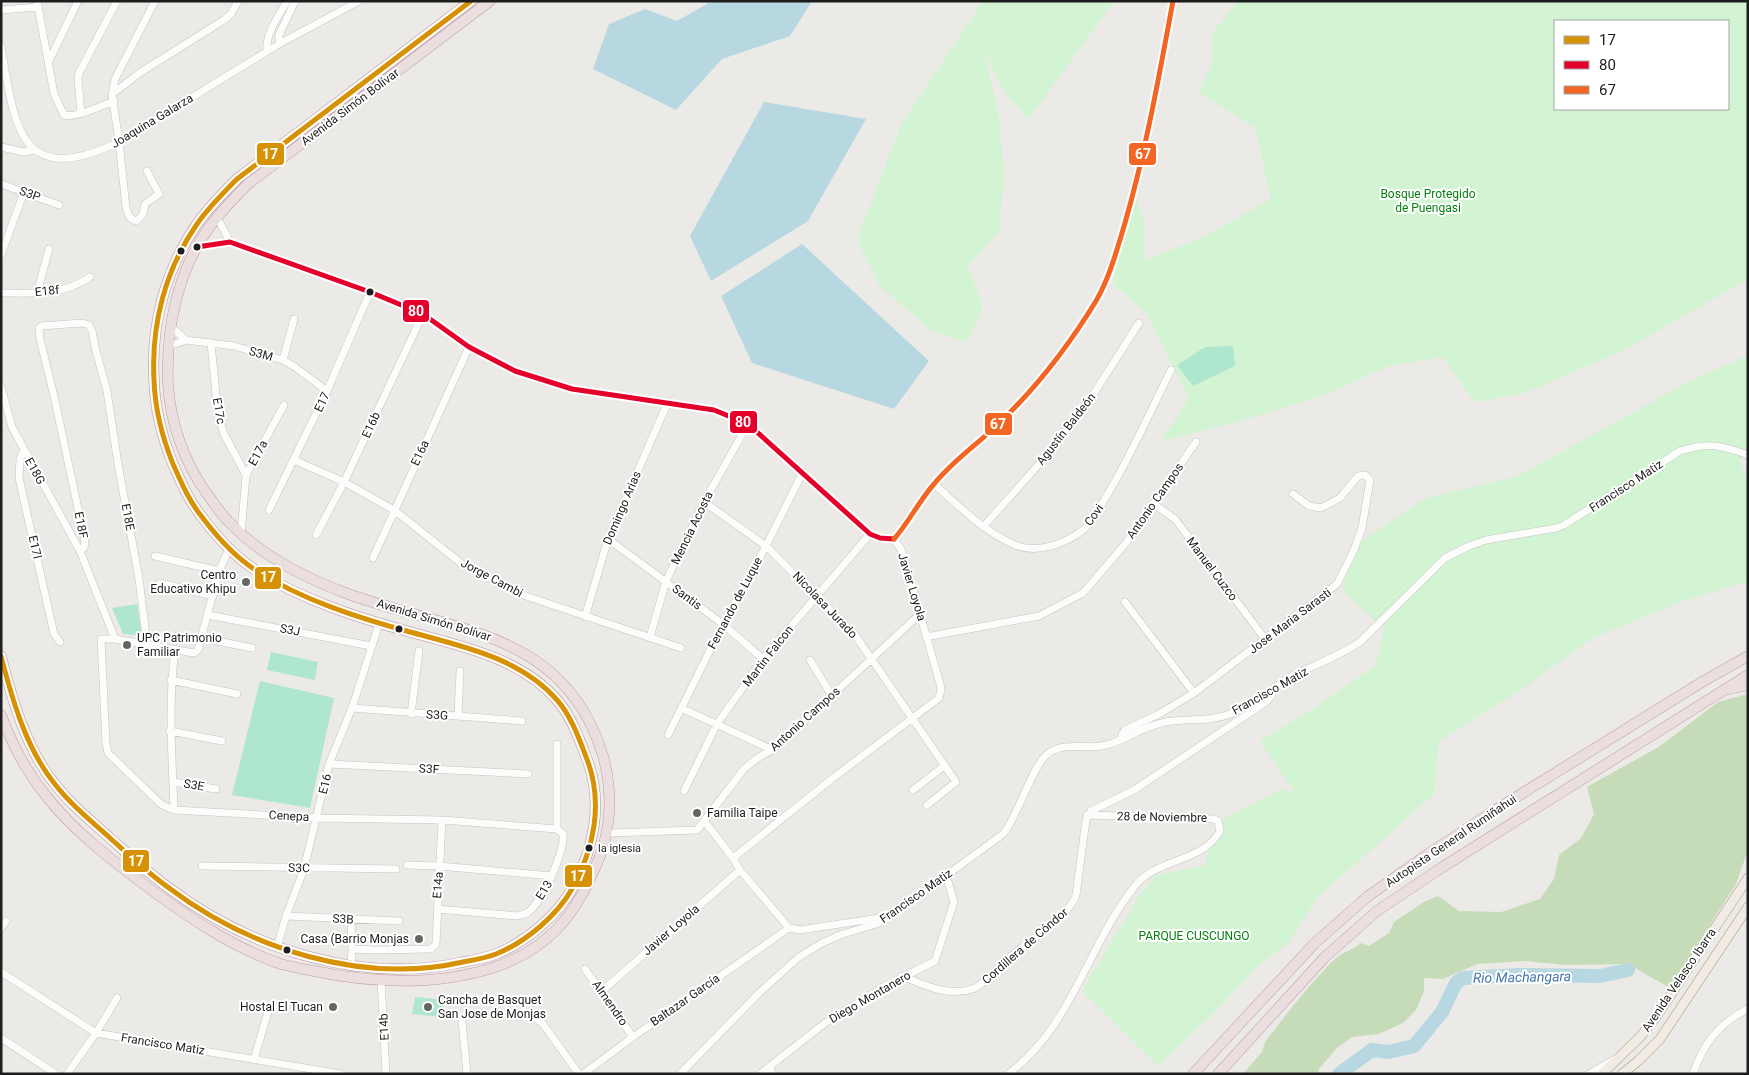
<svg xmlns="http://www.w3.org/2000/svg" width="1749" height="1075" font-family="Roboto,sans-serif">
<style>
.forest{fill:#c6dcb9}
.park{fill:#d2f4d2;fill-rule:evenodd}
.pitch{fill:#afe6ce}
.water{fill:#b8d8e1}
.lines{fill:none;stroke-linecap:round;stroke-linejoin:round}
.river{stroke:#b8d8e1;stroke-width:14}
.minor-casing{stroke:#c4c4c2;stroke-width:8}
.major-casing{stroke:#a29882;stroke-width:10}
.highway-casing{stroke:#c29ca7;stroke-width:11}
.minor{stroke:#fcfcfb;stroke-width:7}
.major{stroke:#f1ebe3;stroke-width:9}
.highway{stroke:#eadedf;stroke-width:10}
.bus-1-casing{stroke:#fff;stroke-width:9}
.bus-2-casing{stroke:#fff;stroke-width:9}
.bus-3-casing{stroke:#fff;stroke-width:9}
.bus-1{stroke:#d69104;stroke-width:5}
.bus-2{stroke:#e4002b;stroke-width:5}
.bus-3{stroke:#f26522;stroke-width:5}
.bus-dot{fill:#1d1d1d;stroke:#fff;stroke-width:2}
.poi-dot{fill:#656563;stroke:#fff;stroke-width:2}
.labels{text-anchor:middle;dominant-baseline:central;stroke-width:4;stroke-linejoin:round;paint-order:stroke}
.bus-label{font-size:11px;fill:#1d1d1d;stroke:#fff;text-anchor:start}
.street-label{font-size:12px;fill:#1d1d1d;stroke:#fff}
.park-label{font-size:12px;fill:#078011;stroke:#fff}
.poi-label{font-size:12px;fill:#1d1d1d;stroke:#fff;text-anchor:end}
.water-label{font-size:14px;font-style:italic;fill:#4376a9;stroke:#fff}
.line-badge{stroke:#fff;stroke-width:2}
.badge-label{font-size:14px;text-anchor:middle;font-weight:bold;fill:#fff}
</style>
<rect width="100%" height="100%" fill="#eceae6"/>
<path class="forest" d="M1748,694V850L1736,884L1670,988L1628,964L1564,965L1526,961L1477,964L1443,979L1424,978V991L1416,1010L1403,1023L1379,1034L1352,1037L1337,1048L1319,1069L1318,1074H1243L1262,1052L1265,1042C1287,1014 1309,984 1335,959C1342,953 1353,949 1361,943L1369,946L1389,933L1394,922L1424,902L1438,896L1459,911L1501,912L1540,899L1554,879L1559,855L1581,838L1594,814L1587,787L1660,746L1718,702Z"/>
<path class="park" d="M983,1H1114L1029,119L1008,97L984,53L999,116L1004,175L999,231L968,267L983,306L967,342L930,330L879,285L857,240L900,127Z
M1238,1H1748V279L1624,350L1525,393L1475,402L1442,357L1389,366L1324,395L1244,420L1161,441L1189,398L1147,314L1113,284L1119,246L1135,194L1143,219L1145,260L1202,238L1271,199L1255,128L1199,92L1213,61V32ZM1555,21H1728V109H1555Z
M1748,355V454L1739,460L1748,482V581L1677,603L1591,639L1525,687L1439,741L1434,794L1318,897L1288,943L1258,966L1217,1010L1158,1066L1082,991L1139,896L1156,875L1204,866L1218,821L1282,789L1295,793L1260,741L1311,710L1376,665L1384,629L1342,589L1359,543L1426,498L1518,476L1690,381Z"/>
<path class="pitch" d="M1233,346L1235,366L1193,386L1177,365L1205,347Z
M137,604L142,636L123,634L112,608Z
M271,652L318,662L315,680L267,670Z
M260,681L334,698L310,808L232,795Z
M415,997L444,1000L442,1017L412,1014Z"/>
<path class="water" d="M712,1H812L790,36L722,59L676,110L593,69L609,24L645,9L677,21Z
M764,102L866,119L808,221L711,281L690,236Z
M802,244L929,361L894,409L752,363L721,296Z"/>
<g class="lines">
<path class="river" d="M1339,1074L1372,1050L1389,1052L1414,1046L1442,1012L1456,983L1463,978L1519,975L1600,976L1628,970"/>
<g class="minor-casing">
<path id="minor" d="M37,1L54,94L64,115C78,118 100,106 114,101
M1,10L38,7
M279,44V35L295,1
M1,46C15,128 19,189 119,142L279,44L359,1
M267,51C265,34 279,16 287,1
M49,61L78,1
M112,94L141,72L224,20L231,14L238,1
M81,113L78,79L79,73L117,1
M1,147L24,152L34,150
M147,171L159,194L145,204L143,214L137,221C129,220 128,214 126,207L119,142L112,94L114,85L115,79L155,1
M1,184L59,205
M217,217L230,242
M197,247L230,242L370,292L423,314L469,347L515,371L572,389L714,410L748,424L870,534L880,538L894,539
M1,255L24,192
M1,293C35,293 61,296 90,277
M37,293L49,249
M170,326L186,340
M211,343L218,415L224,434L246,475
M169,346L186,340L234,346L283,360L295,367L327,391
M283,360L294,319
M1,387L12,427L80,551
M24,450L20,459L19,478L54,634L60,642
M294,460L344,482L394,510L462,564L523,595L681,648
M934,484C959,506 984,532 1015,545C1037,554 1065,544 1083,530C1092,523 1097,511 1103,502C1129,460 1149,414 1171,370
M704,502L766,546L855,635L956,782L927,805
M1154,504L1175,519L1265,639
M269,510L327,391L370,292
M983,527L1056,445L1089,401L1139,323
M241,534L246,475L284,405
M316,535L344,482L423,314
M608,539L723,624L763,659
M894,539C909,522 919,501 934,484C951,463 972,448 992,430C1032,393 1068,347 1096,301C1110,277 1117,249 1125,223C1146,150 1159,76 1173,1
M229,549L219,571L198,650L194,653L115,639H101L106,743L108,753L162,805L174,810L317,818L442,820L557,829L563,834C566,850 540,908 525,914C523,915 520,915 517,916L437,909
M155,556L219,571
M373,558L469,347
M160,583L213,596
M1125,602L1194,693
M208,615L371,646
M585,617L608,539L668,402
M650,637L666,581L704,502L748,424
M926,637L1039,616L1083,593L1126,543L1196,442
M202,638L252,648
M115,639L80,551L84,548L85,541L54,396L40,339L39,328L41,326L82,323L89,325L92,331L96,351L107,391L118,464L139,579L147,644
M810,660L832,696
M171,680L237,694
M352,708L522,721
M681,708L773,750
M411,714L419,651
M458,716L460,671
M170,731L222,741
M668,735L723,624L766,546L803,472
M1122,738V734L1125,730L1159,714L1194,693L1337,584L1354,550L1362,528L1370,480L1365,475L1358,476L1340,498L1321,508L1309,506L1293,494
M329,764L528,774
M173,782L216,789
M913,790L944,766
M684,791L717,724L763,659L870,534
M174,810C172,754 168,705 175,649
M705,822L733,858L740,870L789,928L800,930L886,917
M557,829V744
M608,833L697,830L744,769L756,759L775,748L920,614
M733,858L833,778L939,698L941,690L940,684L905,561L901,549L894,539
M407,865L439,866L552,876
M202,866L396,869
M286,916L399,921
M351,919L352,949
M1,928L6,921
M277,947L286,916L304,869L329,764L352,708L379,624
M351,966L352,949L375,950L431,949L436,944L442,820
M585,969L633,1037
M1,972L96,1033L341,1074
M902,976C924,985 948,997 972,989C982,987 1004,962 1013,955C1029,940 1070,916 1076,895L1086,820L1091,811L1134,790L1266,702L1272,695V689
M381,980L386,1074
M602,991L740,870
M536,1018L543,1024L579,1074
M462,1021L467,1074
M1,1038L56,1074
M254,1059L268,1012
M770,1066L772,1074
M67,1074L96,1033L117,998
M583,1074L633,1037L789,928
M680,1074L760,992L799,957L822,943L840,935L879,923L891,916L1003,834C1019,815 1033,762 1050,752C1068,741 1091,751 1110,744C1129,738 1146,725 1166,722C1188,718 1210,722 1230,714C1253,705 1271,688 1292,676C1315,665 1339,656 1360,642L1445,558L1469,546L1486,540L1556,528L1564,525L1680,451C1708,442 1721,445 1748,455
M760,1074L825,1023L885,986L935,961L954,902L946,875
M1008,1074C1072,1027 1087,946 1135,886C1157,858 1204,862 1220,831L1218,821L1214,819L1087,815
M1589,1074L1615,1059
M1693,1074C1703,1044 1719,1023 1748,1009"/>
</g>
<g class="major-casing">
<path id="major" d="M1602,1074L1641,1036L1656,1017L1748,878
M1622,1074L1638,1061L1660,1039L1748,907"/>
</g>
<g class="highway-casing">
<path id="highway" d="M1,656C12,699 26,748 54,783C70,804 90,820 110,838C129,855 148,873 169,888C250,949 362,985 463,962C474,960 486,958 496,954C526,942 558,915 573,887C594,848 603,804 588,762C580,741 572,717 557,700C521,658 461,646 410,632C359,618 302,600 257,571C236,558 217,537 202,517C189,501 181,482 173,464C162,437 155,409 154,380C151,325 165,270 197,224C208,208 223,193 237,179L471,1
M1730,689L1748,685
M1,715C12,744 27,773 47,797C73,830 108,857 142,883C185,915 229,946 281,964C292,967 303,969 314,971C372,983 435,986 492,968C551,949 578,912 600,856C612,825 612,787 603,756C565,627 447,632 343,592C301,576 259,554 228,521C220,513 214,503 207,494C184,462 170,422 168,383C166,329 177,273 208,229C220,212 234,198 248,184L490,1
M1193,1074L1315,943L1367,897L1428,854L1489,814L1702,682L1748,656
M1218,1074L1325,957L1377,911L1441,868L1748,675"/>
</g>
<use href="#minor" class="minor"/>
<use href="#major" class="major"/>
<use href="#highway" class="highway"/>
<g class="bus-1-casing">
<path id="bus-1" d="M1,656C12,699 26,748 54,783C70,804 90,820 110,838C129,855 148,873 169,888C250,949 362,985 463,962C474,960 486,958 496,954C526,942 558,915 573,887C594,848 603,804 588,762C580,741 572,717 557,700C521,658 461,646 410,632C359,618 302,600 257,571C236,558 217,537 202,517C189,501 181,482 173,464C162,437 155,409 154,380C151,325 165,270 197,224C208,208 223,193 237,179L471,1"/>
</g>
<g class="bus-2-casing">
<path id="bus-2" d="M197,247L230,242L370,292L423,314L469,347L515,371L572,389L714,410L748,424L870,534L880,538L894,539"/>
</g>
<g class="bus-3-casing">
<path id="bus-3" d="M894,539C909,522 919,501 934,484C951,463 972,448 992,430C1032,393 1068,347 1096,301C1110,277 1117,249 1125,223C1146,150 1159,76 1173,1"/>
</g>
<use href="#bus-1" class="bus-1"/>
<use href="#bus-2" class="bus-2"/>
<use href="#bus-3" class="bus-3"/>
</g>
<g class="bus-dot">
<circle cx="197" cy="247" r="4.5"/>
<circle cx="181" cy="251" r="4.5"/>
<circle cx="370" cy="292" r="4.5"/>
<circle cx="399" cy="629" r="4.5"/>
<circle cx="589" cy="848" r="4.5"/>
<circle cx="287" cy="950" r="4.5"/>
</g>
<g class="poi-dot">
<circle cx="246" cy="582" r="5"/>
<circle cx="127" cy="645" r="5"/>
<circle cx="697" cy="813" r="5"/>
<circle cx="419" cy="939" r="5"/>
<circle cx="333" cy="1007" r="5"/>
<circle cx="428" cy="1007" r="5"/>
</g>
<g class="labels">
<g class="bus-label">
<text x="598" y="848">la iglesia</text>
</g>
<g class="street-label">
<text transform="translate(350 107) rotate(-37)">Avenida Simón Bolívar</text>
<text transform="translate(152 121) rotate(-31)">Joaquina Galarza</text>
<text transform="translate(30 194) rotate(20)">S3P</text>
<text transform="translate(47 291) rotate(-6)">E18f</text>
<text transform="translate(261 354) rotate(16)">S3M</text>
<text transform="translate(322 402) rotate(-64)">E17</text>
<text transform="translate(219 411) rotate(80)">E17c</text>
<text transform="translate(371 425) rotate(-65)">E16b</text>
<text transform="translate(1066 429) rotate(-52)">Agustín Baldeón</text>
<text transform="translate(258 453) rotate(-62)">E17a</text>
<text transform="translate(420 453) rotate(-65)">E16a</text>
<text transform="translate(35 471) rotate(61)">E18G</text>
<text transform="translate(1626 486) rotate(-33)">Francisco Matiz</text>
<text transform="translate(1155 501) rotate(-55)">Antonio Campos</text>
<text transform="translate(622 508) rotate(-67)">Domingo Arias</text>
<text transform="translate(1094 515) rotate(-55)">Covi</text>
<text transform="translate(128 517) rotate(79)">E18E</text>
<text transform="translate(81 525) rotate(79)">E18F</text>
<text transform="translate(692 528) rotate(-64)">Mencia Acosta</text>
<text transform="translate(35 547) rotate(77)">E17l</text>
<text transform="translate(1212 569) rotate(53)">Manuel Cuzco</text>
<text transform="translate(492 578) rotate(28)">Jorge Cambi</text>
<text transform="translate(912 587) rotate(73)">Javier Loyola</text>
<text transform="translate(687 597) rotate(37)">Santis</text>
<text transform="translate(735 603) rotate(-62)">Fernando de Luque</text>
<text transform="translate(825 605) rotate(46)">Nicolasa Jurado</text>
<text transform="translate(434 620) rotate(17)">Avenida Simón Bolívar</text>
<text transform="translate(1290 621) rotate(-37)">Jose Maria Sarasti</text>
<text transform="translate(290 630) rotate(11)">S3J</text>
<text transform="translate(768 656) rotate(-52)">Martin Falcon</text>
<text transform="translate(1270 691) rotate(-29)">Francisco Matiz</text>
<text transform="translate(437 715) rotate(3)">S3G</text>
<text transform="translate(805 719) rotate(-42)">Antonio Campos</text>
<text transform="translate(429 769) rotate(3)">S3F</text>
<text transform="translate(325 784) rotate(-77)">E16</text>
<text transform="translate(194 785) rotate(10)">S3E</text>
<text transform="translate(289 816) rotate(3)">Cenepa</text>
<text transform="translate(1162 817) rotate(1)">28 de Noviembre</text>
<text transform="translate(1451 841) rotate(-34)">Autopista General Rumiñahui</text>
<text transform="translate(299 868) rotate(1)">S3C</text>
<text transform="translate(438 885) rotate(-86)">E14a</text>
<text transform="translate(544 890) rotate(-59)">E13</text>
<text transform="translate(916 896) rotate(-35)">Francisco Matiz</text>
<text transform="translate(343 919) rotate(3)">S3B</text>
<text transform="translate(671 930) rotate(-41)">Javier Loyola</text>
<text transform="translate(1025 946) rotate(-41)">Cordillera de Cóndor</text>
<text transform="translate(1679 980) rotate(-56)">Avenida Velasco Ibarra</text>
<text transform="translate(870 997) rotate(-30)">Diego Montanero</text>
<text transform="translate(685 1000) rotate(-35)">Baltazar García</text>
<text transform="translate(610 1003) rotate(55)">Almendro</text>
<text transform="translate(384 1027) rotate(-93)">E14b</text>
<text transform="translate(163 1044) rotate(9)">Francisco Matiz</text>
</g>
<g class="park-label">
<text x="1428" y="194">Bosque Protegido<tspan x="1428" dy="14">de Puengasi</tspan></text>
<text x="1194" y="936">PARQUE CUSCUNGO</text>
</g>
<g class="poi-label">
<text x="236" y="575">Centro<tspan x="236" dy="14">Educativo Khipu</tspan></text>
<text x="137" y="638" text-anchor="start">UPC Patrimonio<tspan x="137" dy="14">Familiar</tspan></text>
<text x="707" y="813" text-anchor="start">Familia Taipe</text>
<text x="409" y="939">Casa (Barrio Monjas</text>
<text x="438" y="1000" text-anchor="start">Cancha de Basquet<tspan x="438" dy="14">San Jose de Monjas</tspan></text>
<text x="323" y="1007">Hostal El Tucan</text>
</g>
<g class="water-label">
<text transform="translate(1522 977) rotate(-1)">Rio Machangara</text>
</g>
</g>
<g class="line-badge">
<rect x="256" y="142" width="29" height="24" rx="5" fill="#d69104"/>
<rect x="1128" y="142" width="29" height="24" rx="5" fill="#f26522"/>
<rect x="402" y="299" width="28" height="24" rx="5" fill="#e4002b"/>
<rect x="729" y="410" width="29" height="24" rx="5" fill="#e4002b"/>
<rect x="984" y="412" width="29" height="24" rx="5" fill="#f26522"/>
<rect x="254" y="566" width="28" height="24" rx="5" fill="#d69104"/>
<rect x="122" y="849" width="28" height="24" rx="5" fill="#d69104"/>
<rect x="564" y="864" width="29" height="24" rx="5" fill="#d69104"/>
</g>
<g class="badge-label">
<text x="270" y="159">17</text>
<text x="1143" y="159">67</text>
<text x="416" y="316">80</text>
<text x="743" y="427">80</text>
<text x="998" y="429">67</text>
<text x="268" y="582">17</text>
<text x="136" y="866">17</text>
<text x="578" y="881">17</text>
</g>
<rect width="1749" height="1075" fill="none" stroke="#1d1d1d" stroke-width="5"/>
<rect x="1554" y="20" width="175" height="90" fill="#ffffff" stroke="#a5a5a5"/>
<rect x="1564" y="36" width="25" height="8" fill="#d69104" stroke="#a5a5a5"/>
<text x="1599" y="45" font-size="15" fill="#1d1d1d">17</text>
<rect x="1564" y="61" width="25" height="8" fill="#e4002b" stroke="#a5a5a5"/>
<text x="1599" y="70" font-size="15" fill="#1d1d1d">80</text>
<rect x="1564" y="86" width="25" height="8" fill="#f26522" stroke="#a5a5a5"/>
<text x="1599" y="95" font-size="15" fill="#1d1d1d">67</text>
</svg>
